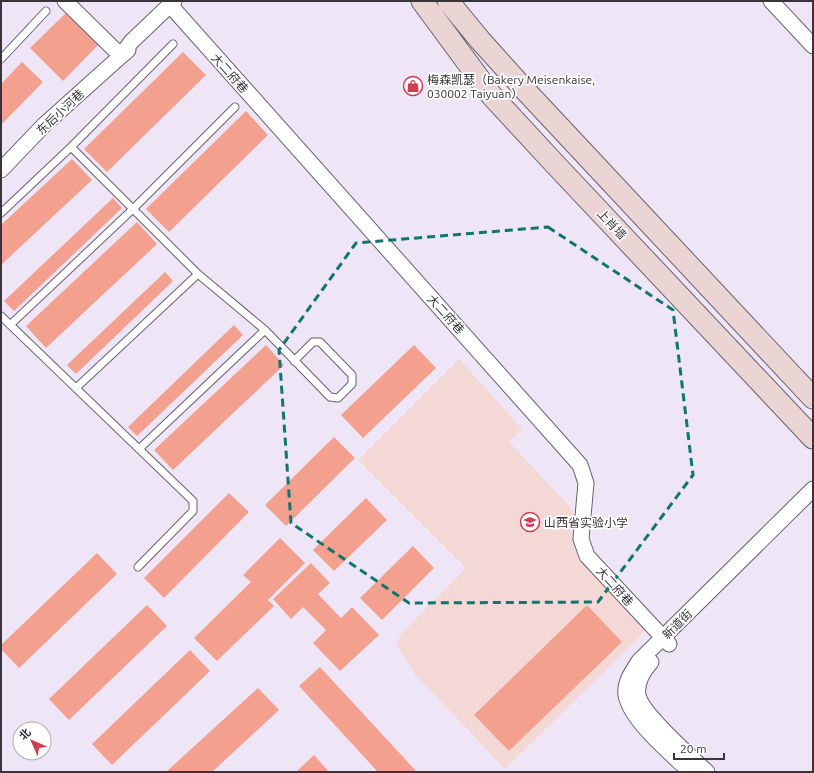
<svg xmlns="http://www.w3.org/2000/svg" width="814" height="773" font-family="Ubuntu,'Noto Sans SC',sans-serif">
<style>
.education{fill:#f3d8d6}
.building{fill:#f4a08f}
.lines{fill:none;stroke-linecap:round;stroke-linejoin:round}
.lane-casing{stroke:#69616f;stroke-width:9}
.street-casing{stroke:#69616f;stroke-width:17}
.secondary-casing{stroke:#69616f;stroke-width:23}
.lane{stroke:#fff;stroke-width:7}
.street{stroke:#fff;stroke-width:15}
.secondary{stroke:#ead5d4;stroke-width:21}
.marked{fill:none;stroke:#0f766e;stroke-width:3;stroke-dasharray:8 5;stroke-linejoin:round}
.labels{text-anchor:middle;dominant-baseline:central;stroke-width:3.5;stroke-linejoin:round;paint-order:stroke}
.street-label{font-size:12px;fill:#38343a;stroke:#fff}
.poi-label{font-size:12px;fill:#38343a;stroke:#fff;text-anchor:start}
</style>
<rect width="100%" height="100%" fill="#eee5f6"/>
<path class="education" d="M459,359L522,429L509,442L570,507L574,516L575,523L572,535L574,546L581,559L648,628L505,769L415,674L397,646L400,635L466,568L358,460Z"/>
<path class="building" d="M68,11L100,43L63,81L30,48Z
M183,52L206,75L107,172L84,149Z
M22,62L43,82L1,125V84Z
M246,111L268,135L169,232L146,209Z
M72,159L92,180L1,265V225Z
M113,198L122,208L14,311L4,301Z
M137,222L157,244L46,348L26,326Z
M165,272L173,281L76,374L67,365Z
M234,325L243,335L137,436L128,427Z
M266,345L284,365L173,470L154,450Z
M414,345L436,368L363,438L341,415Z
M334,437L355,458L286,526L265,505Z
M229,493L249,512L164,598L144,578Z
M366,498L387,520L334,571L313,550Z
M280,538L305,563L268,600L274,606L217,661L194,638L251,582L243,575Z
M413,546L434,568L382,620L360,598Z
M97,553L117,574L19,668L1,649V645Z
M311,563L330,583L318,594L341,618L352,607L379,635L340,671L313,643L326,630L303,607L291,619L273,599Z
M147,605L167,626L69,720L49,699Z
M587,605L622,642L509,751L474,715Z
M190,650L210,671L112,765L92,744Z
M320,667L417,772H378L299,686Z
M258,688L279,710L212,772H166Z
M314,755L329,772H296Z"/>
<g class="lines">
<g class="lane-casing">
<path id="lane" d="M1,59L46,11
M71,147L198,274L265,330L330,397L338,398L352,384V375L320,342H313L294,361
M1,213L71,147L173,44
M1,316L193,501V511L138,567
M10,325L133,209L235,107
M76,388L198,274
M139,449L265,330"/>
</g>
<g class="street-casing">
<path id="street" d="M65,1L121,56L128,50
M771,1L813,46
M170,5L580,465L586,483L581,539L587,556L669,644
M1,170L44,125L121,56L131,42L174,1
M651,662C643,671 636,683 638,695C641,713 692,758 707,772
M690,772C672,754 630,720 626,695C624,682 633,671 639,661L813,489"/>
</g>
<g class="secondary-casing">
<path id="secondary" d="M422,1L492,96L553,162L813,438
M448,1L480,40L524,89L813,398"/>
</g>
<use href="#lane" class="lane"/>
<use href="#street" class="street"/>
<use href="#secondary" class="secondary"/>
</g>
<path class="marked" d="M548,227L673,310L693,475L598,602L409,603L291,523L279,350L356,243Z"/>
<defs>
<g id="shop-ring" transform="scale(1)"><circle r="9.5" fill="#fff" stroke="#cf3e52" stroke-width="1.5"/><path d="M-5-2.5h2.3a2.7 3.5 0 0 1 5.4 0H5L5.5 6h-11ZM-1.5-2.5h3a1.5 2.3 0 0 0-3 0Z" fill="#cf3e52"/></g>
<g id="school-ring" transform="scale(1)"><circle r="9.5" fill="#fff" stroke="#cf3e52" stroke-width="1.5"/><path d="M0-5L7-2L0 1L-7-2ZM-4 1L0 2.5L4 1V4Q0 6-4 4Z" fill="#cf3e52"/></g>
</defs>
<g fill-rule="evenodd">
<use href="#shop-ring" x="413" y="86"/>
<use href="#school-ring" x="530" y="522"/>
</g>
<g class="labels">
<g class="street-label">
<text transform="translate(230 73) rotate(48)">大二府巷</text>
<text transform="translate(60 112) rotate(-43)">东后小河巷</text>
<text transform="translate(612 224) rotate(47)">上肖墙</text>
<text transform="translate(446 314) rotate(48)">大二府巷</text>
<text transform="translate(615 586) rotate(48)">大二府巷</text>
<text transform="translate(677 624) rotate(-45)">新道街</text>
</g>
<g class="poi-label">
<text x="427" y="79">梅森凯瑟（Bakery Meisenkaise,<tspan x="427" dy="14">030002 Taiyuan）</tspan></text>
<text x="544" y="522">山西省实验小学</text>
</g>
</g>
<rect width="814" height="773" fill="none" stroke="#38343a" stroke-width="4"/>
<g transform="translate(32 741) rotate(315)"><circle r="19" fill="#ffffff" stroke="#afaeb0"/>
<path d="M0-3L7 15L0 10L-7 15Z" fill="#cf3e52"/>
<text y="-6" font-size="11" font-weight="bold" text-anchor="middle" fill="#38343a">北</text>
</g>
<path d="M674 753v6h50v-6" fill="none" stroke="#38343a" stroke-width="2"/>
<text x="680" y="753" font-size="12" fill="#38343a" stroke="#ffffff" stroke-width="3" paint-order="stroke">20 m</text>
</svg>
